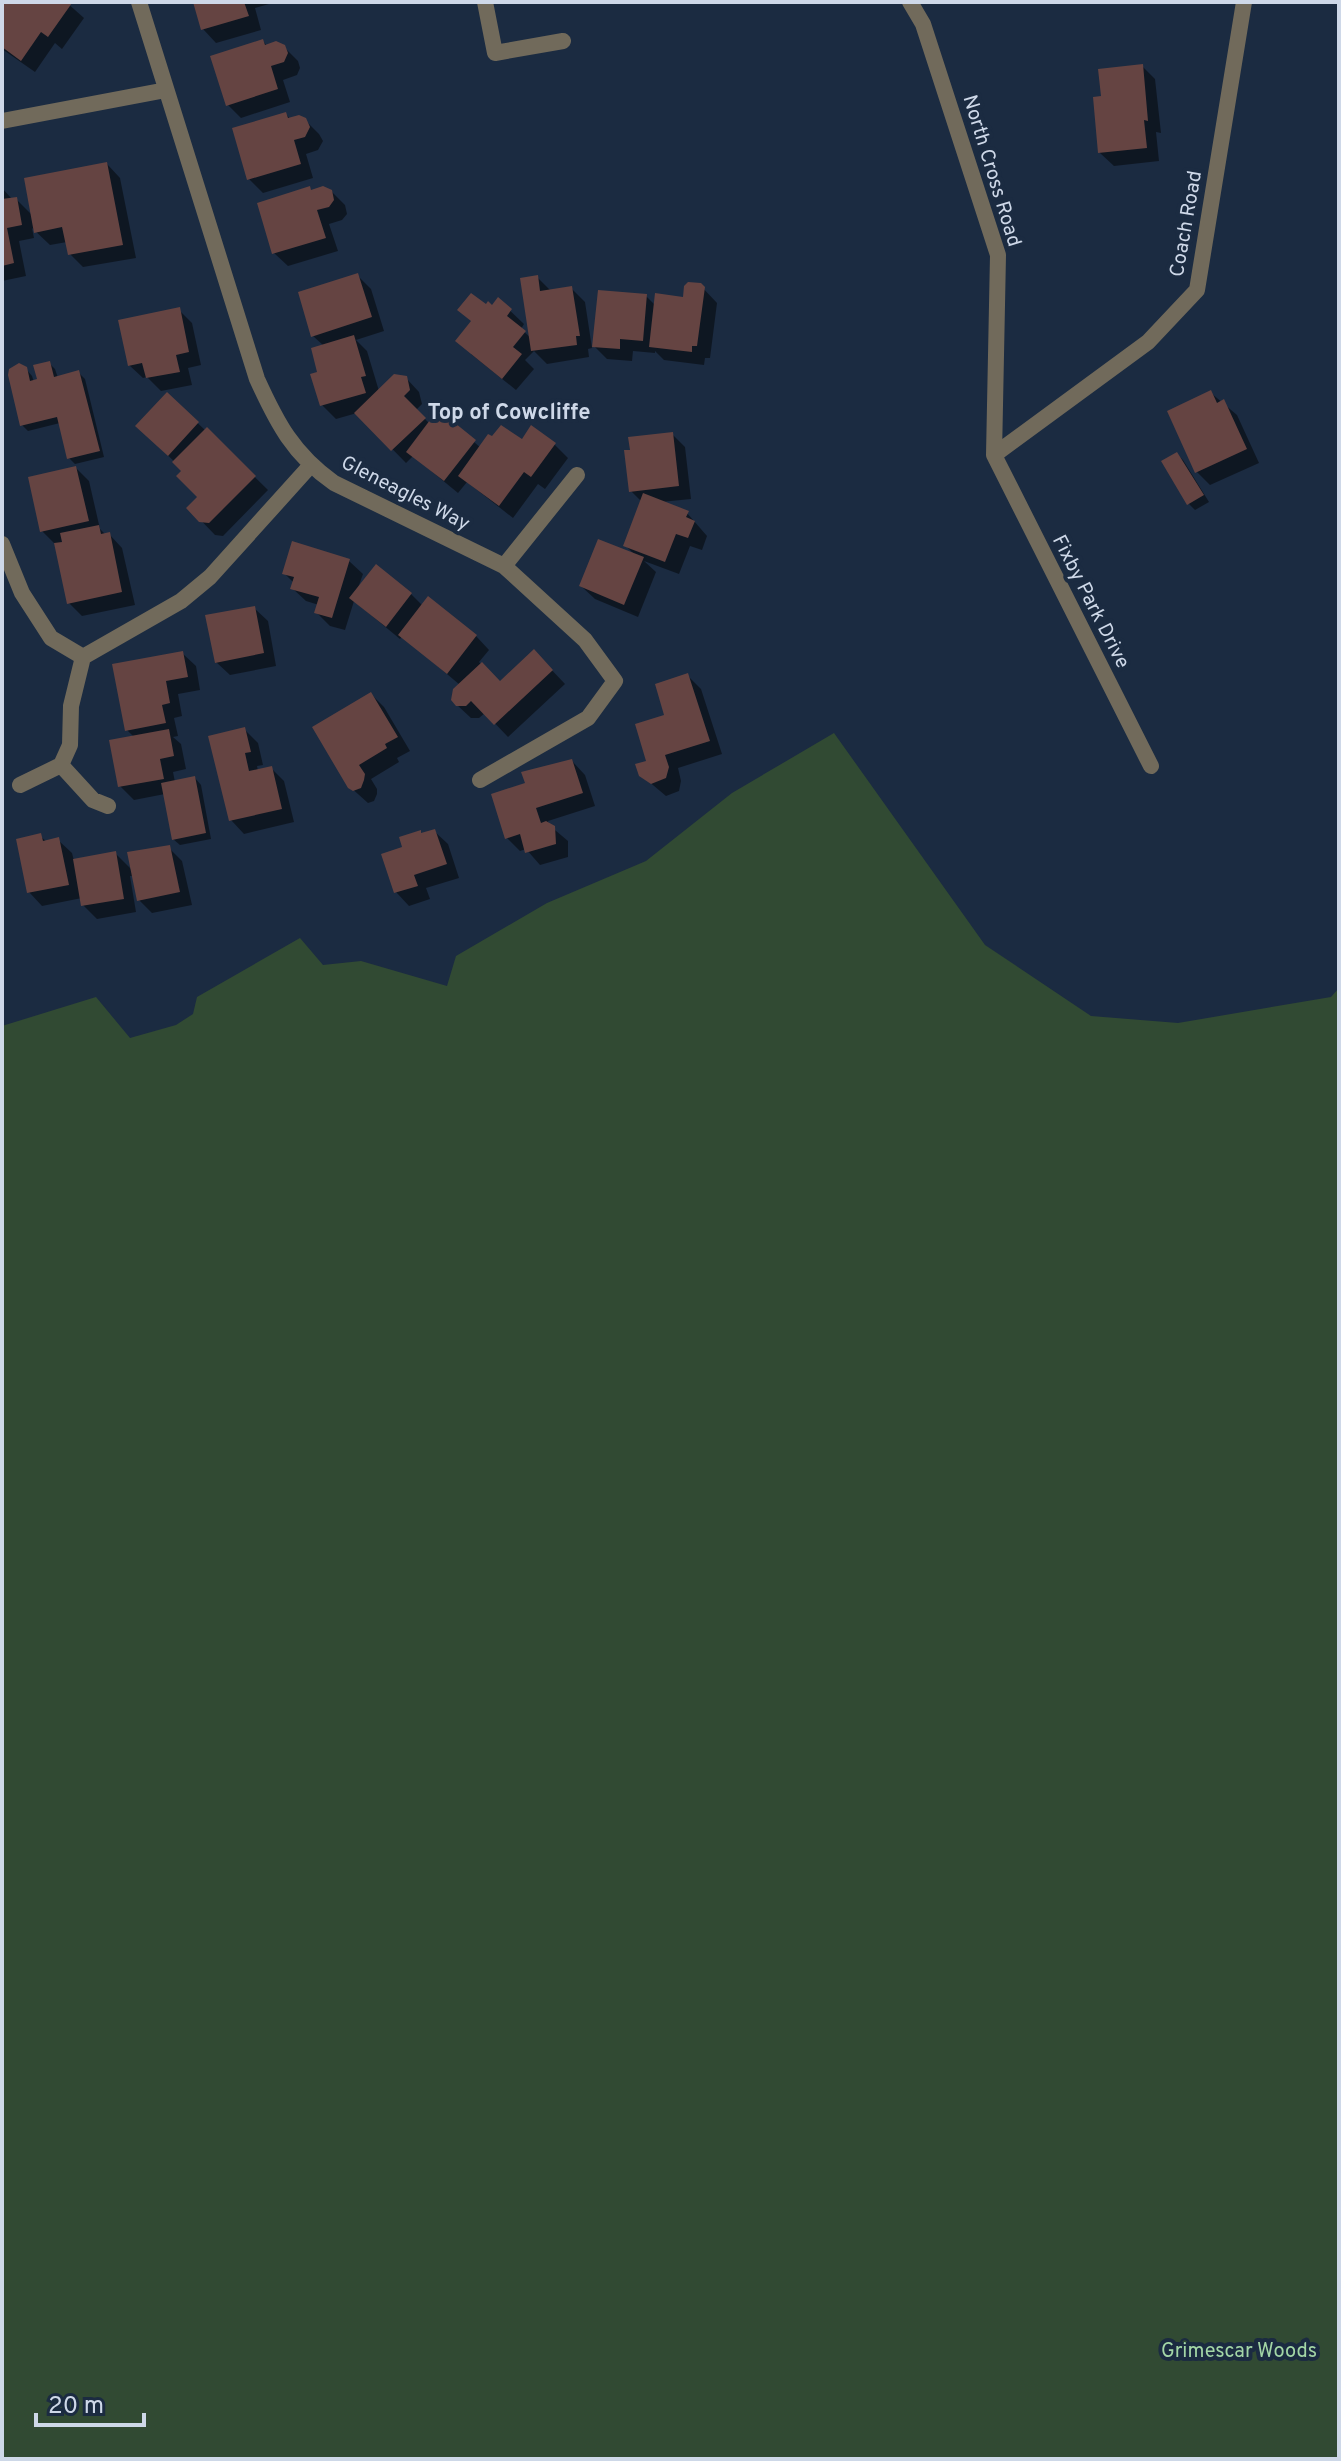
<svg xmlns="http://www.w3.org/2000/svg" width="1341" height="2461" font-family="Overpass,sans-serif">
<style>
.green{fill:#314a33}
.shadow{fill:#0007}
.building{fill:#654442}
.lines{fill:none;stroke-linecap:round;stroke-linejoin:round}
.street{stroke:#716a5b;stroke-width:16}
.labels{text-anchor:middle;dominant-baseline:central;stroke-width:8;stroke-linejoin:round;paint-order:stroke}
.street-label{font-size:20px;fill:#ced8e8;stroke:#1b2b41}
.park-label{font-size:20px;fill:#a3d6a6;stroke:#1b2b41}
.neighbourhood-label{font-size:22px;font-weight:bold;fill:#ced8e8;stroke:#1b2b41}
</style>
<rect width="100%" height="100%" fill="#1b2b41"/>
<path class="green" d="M834,733L985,945L1091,1016L1178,1023L1331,997L1339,988V2459H2V1026L96,997L130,1038L176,1025L193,1014L197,997L300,938L323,965L361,961L447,986L456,956L547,903L646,861L732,793Z"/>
<path class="shadow" d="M2,2H66L84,18L62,49L55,43L35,72L2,49Z
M195,2H269V4L255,8L261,30L216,43L203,29Z
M263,41L267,46L284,47L298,61L300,68L297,75L283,80L290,102L241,118L228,105Z
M1142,66L1155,79L1161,133L1156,132L1159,161L1114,166L1100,153L1103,98Z
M286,114L291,120H305L319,134L323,141L318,150L306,154L313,178L263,193L249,179Z
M107,164L120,178L136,258L83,267L70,254L67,242L50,245L32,228L34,238L19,241L26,276L2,281V188L12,199H16L33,216Z
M310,189L313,192L331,191L345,205L347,214L342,220L329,224L338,251L288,266L274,253Z
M358,276L371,289L384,331L356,340L367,351L379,391L406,378L419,392L422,404L416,410L430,424L474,442L481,448L522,442L555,445L568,458L545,489L538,484L513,518L467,482L458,493L413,456L406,463L357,413L336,419L322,405L320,373L324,346L313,336Z
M537,277L551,291L571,288L585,302L592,348L588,349L589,357L547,364L534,351L525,360L534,369L516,390L471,354L486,307L492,308L499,300L524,324L521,329L532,339Z
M700,285L717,303L710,358H705L704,365L664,360L655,351V353L633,351L632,361L607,359L594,346L646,296L656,306L684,299Z
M179,310L192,323L201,365L188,368L192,385L161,391L147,377L143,378L129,365Z
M49,363L55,369L58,378L79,373L85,379L104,457L75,464L69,458L60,423L28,431L22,425L26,369L32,376L34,382L39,381Z
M1211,393L1237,415L1259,463L1210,485L1197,472Z
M167,394L206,431L207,430L268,490L223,536L215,535L189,508L200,497L184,471L151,439Z
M672,434L685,447L691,499L661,502L687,513L707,536L702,550L690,546L679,574L644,561L656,572L638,617L595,599L581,586L637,557L625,545L642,502L631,491Z
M1177,454L1183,460L1209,502L1195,510L1189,504L1164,462Z
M76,468L89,481L100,529L106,535L109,534L122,548L135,605L82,616L69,603L57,546L42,531Z
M349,561L363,574L358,588L411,594L423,606L476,636L489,650L479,662L500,683L547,665L565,684L508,737L485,713L479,718H471L457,705L460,685L402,636L400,639L354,601L345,630L330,626L316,612L319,605L306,601L292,588L294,583L284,573Z
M254,608L268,621L276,666L230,675L216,662Z
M182,653L196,666L200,690L178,694L182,716L174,718L178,736L173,737L181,744L186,769L173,772L175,782L195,778L201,785L211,839L180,845L173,839L165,794L134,800L120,786L134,737L127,730Z
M688,676L701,689L722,754L678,768L681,781L679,791L666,796L641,775L649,762Z
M371,694L384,707L410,751L397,758L399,762L371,779L377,789V794L374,801L368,803L349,786Z
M244,729L258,743L263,765L257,766L258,771L271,768L284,781L294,822L244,834L231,820Z
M572,761L585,775L595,806L548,821L549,825L568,841V857L540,865L526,849L520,851L507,838L527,785Z
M434,831L448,844L459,878L426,888L430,899L409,906L396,892L405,848L420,832L423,835Z
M40,836L47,842L58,840L72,853L74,861L116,854L133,871L169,848L182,861L192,905L152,913L139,900L134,876H130L136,912L97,919L83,905L82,898L42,906L29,892Z"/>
<path class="building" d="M2,2H70L72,3L48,37L41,32L21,61L2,47Z
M193,2H244L249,16L201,30Z
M263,39L265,45L276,41L285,45L288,53L284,62L271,66L278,89L226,106L210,56Z
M1143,64L1148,121L1144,120L1147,148L1098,153L1093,97L1101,96L1098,69Z
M286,112L288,118L299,115L306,118L310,127L305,137L294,140L301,164L247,180L232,128Z
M107,162L123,245L68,255L62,227L34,233L24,178Z
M310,186L311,190L323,186L332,190L334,200L329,207L317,210L326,238L272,254L257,203Z
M17,197L22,225L7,228L14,263L2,266V199Z
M358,273L372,317L311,337L298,292Z
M538,275L540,291L572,286L580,336H576L577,345L531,351L520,278Z
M688,282L701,283L705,287L697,346H692V352L649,347L655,293L683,297L684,286Z
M598,290L647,294L643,341L620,339V349L592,347Z
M471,293L486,304L488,301L492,305L498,297L512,309L507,316L526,331L513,347L522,354L502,379L455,341L471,321L457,310Z
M180,307L189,352L176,355L180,372L146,378L142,363L128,366L118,320Z
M354,335L366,376L361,377L366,393L320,406L310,374L317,372L311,348Z
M50,361L54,377L79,370L100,451L67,459L57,417L20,426L8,375L9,369L19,363L27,367L30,381L37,379L33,365Z
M394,374L407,376L410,390L404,396L426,418L391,451L354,413Z
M1211,390L1217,403L1224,399L1247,449L1195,473L1167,411Z
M167,392L199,422L168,456L135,426Z
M436,412L444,417L445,415L476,440L444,481L406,452Z
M501,425L522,439L531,425L556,443L531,477L524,472L499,506L458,476L488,434L492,436Z
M207,427L256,476L209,523L199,522L186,508L197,497L176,476L181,471L172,462Z
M673,432L679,486L629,492L624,450H630L628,437Z
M1177,452L1204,495L1187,505L1161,461Z
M76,466L89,521L40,532L28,477Z
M643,493L689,511L686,517L695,521L688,538L676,534L665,562L623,546Z
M99,525L101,534L110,532L122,592L67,604L54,543L62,542L60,533Z
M598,539L644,557L624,605L579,586Z
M292,541L350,559L332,618L314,613L319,597L290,589L294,577L282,574Z
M376,564L412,593L386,627L349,598Z
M428,596L477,635L447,674L398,635Z
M255,606L264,653L215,663L205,615Z
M534,649L553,670L494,725L471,701L466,706H456L451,700L453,689L482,662L500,681Z
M183,651L188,677L166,681L170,703L162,705L166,723L125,731L112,664Z
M688,673L710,741L665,755L669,767L666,778L651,784L639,776L635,764L646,761L635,724L664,715L655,684Z
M371,692L398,737L385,744L387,748L359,765L365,774L364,780L361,788L353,791L348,788L312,727Z
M245,727L251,752L245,753L249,771L272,766L282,809L229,821L208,736Z
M169,729L174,756L160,759L164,779L118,787L109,740Z
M572,759L583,793L536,808L541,823L546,821L555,826L556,844L525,853L520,834L505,839L491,794L525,783L521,772Z
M195,776L206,833L172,840L161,783Z
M435,829L447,864L414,875L418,886L394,893L381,854L402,847L399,837L421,830V833Z
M41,833L43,841L59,837L69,885L27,893L16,839Z
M170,845L180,892L137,901L127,852Z
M116,851L124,899L81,906L73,859Z"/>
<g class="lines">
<path class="street" d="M139,2L257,379C277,423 293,454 334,483L504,566L585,640L615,681L588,718L480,780
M485,2L495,53L563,41
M910,2L923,24L998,255L994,455L1151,766
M2,121L166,90
M994,455L1148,342L1197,290L1244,2
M2,544L22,593L51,638L83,657
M504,566L577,475
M61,765L93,800L108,806
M20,785L61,765L70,745L71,706L83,657L181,601L210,577L310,466"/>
</g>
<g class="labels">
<g class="street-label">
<text transform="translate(991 171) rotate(73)">North Cross Road</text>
<text transform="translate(1187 224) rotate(-80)">Coach Road</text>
<text transform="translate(405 494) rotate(27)">Gleneagles Way</text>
<text transform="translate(1090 602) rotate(63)">Fixby Park Drive</text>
</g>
<g class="park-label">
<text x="1239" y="2352">Grimescar Woods</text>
</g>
<g class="neighbourhood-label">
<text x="509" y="413">Top of Cowcliffe</text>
</g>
</g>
<rect width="1341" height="2461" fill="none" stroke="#ced8e8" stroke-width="8"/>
<path d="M36 2413v12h108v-12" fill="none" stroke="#ced8e8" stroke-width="4"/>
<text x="48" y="2413" font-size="24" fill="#ced8e8" stroke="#1b2b41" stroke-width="6" paint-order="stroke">20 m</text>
</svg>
